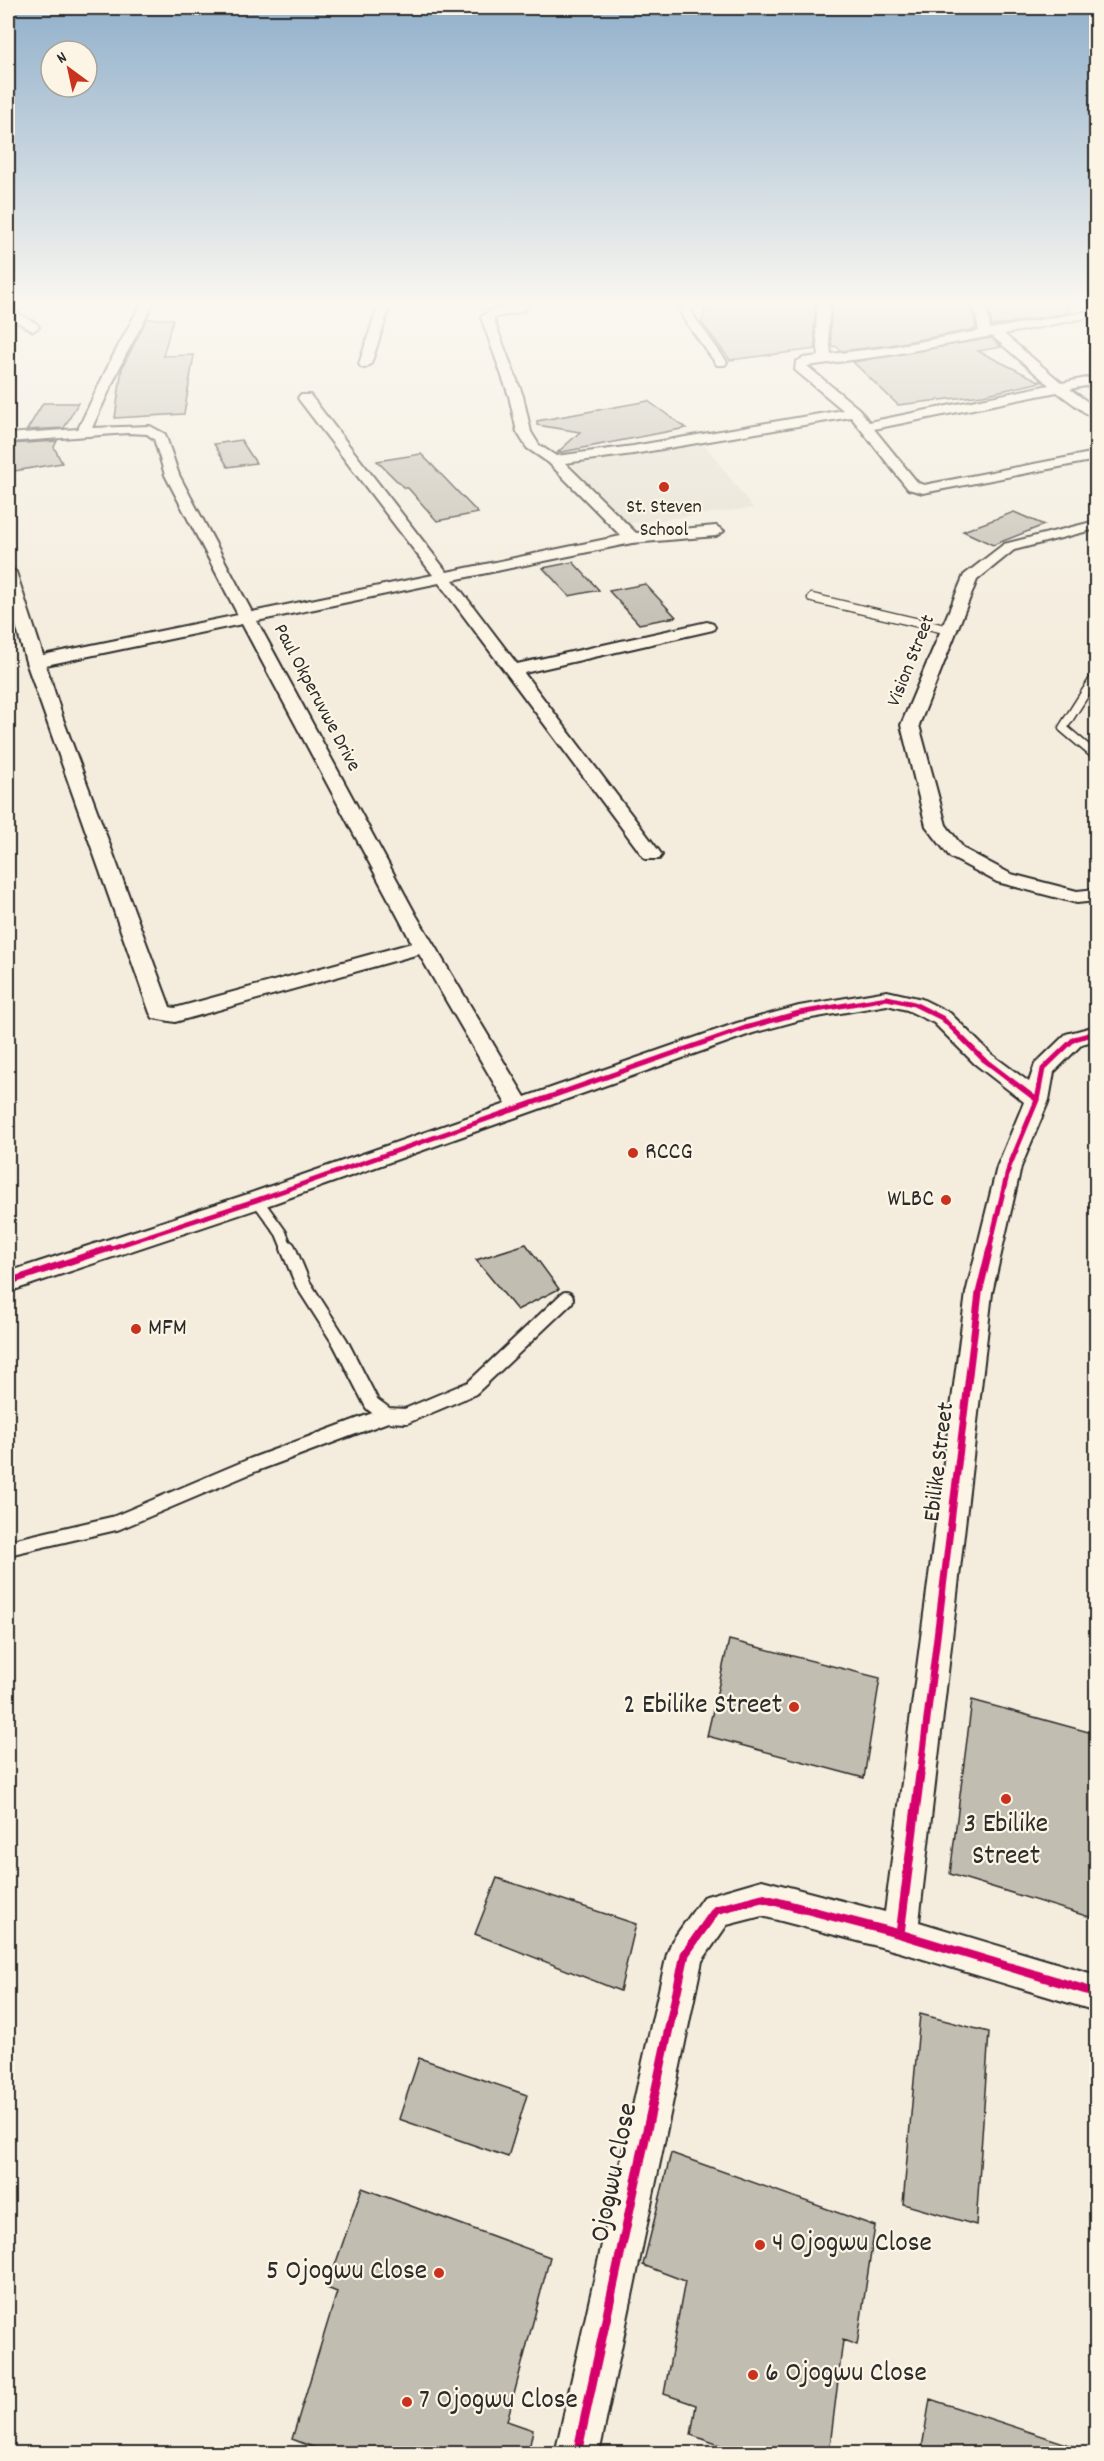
<svg xmlns="http://www.w3.org/2000/svg" width="1104" height="2461" font-family="Dekko,sans-serif">
<style>
.built{fill:#e5dfd0}
.building{fill:#c2bdb1;stroke:#2b2b2b;stroke-width:1.5}
.lines{fill:none;stroke-linecap:round;stroke-linejoin:round}
.service-far2-casing{stroke:#2b2b2b;stroke-width:11}
.service-far1-casing{stroke:#2b2b2b;stroke-width:14}
.service-casing{stroke:#2b2b2b;stroke-width:18}
.minor-casing{stroke:#2b2b2b;stroke-width:4}
.service-far2{stroke:#fcf5e5;stroke-width:8}
.service-far1{stroke:#fcf5e5;stroke-width:10}
.service{stroke:#fcf5e5;stroke-width:14}
.minor{fill:#fcf5e5;fill-rule:evenodd}
.cycleway-far2-casing{stroke:#fcf5e5;stroke-width:8}
.cycleway-far1-casing{stroke:#fcf5e5;stroke-width:10}
.cycleway-casing{stroke:#fcf5e5;stroke-width:13}
.cycleway-far2{stroke:#d6006c;stroke-width:5}
.cycleway-far1{stroke:#d6006c;stroke-width:7}
.cycleway{stroke:#d6006c;stroke-width:9}
.poi-dot{fill:#c8321e;stroke:#fcf5e5;stroke-width:2}
.labels{text-anchor:middle;dominant-baseline:central;stroke-width:4.5;stroke-linejoin:round;paint-order:stroke}
.far-poi-label{font-size:20px;fill:#2b2b2b;stroke:#fcf5e5}
.far-street-label{font-size:20px;fill:#2b2b2b;stroke:#fcf5e5}
.poi-label{font-size:24px;fill:#2b2b2b;stroke:#fcf5e5;text-anchor:start}
.street-label{font-size:24px;fill:#2b2b2b;stroke:#fcf5e5}
.near-poi-label{font-size:28px;fill:#2b2b2b;stroke:#fcf5e5;text-anchor:start}
.near-street-label{font-size:28px;fill:#2b2b2b;stroke:#fcf5e5}
</style>
<rect width="100%" height="100%" fill="#f4edde"/>
<filter id="ink" filterUnits="userSpaceOnUse"><feTurbulence type="fractalNoise" baseFrequency=".0167" numOctaves="2"/><feDisplacementMap in="SourceGraphic" scale="12" xChannelSelector="R" yChannelSelector="G"/><feConvolveMatrix kernelMatrix="1 2 1 2 8 2 1 2 1" color-interpolation-filters="sRGB"/></filter>
<g filter="url(#ink)">
<path class="built" d="M704,444L753,508L625,524L572,465Z"/>
<path class="building" d="M707,300H769L816,304L814,330L816,349L730,360L702,323Z
M841,300H971L976,329L890,345L841,351L836,346L832,347L830,330L832,304H839Z
M987,300H1068L1069,313L992,326Z
M147,319H173L163,356L194,355L184,414L115,418L122,368Z
M991,338L1001,347L978,351L1041,382L983,395L898,405L853,362Z
M648,401L686,428L557,453L580,432L537,425V421Z
M43,403H78L64,428L27,430Z
M241,440L256,463L228,467L214,444Z
M57,441L54,447L62,463L8,472V444Z
M421,454L434,467L478,513L437,521L408,488H404L377,461Z
M1014,512L1044,525L993,545L963,531Z
M573,562L599,590L569,596L543,568Z
M645,584L676,617L639,624L609,591Z
M526,1244L559,1289L517,1310L476,1260Z
M729,1640L880,1678L864,1778L707,1736Z
M972,1700L1096,1734V1919L950,1874Z
M497,1878L636,1924L620,1991L475,1934Z
M920,2014L989,2032L976,2225L903,2204Z
M419,2058L527,2095L508,2157L399,2119Z
M671,2153L875,2226L857,2345L843,2340L829,2454H745L691,2435L696,2405L664,2394L685,2281L643,2265Z
M362,2188L550,2257L507,2421L533,2430L528,2454H331L292,2439L337,2292L327,2288Z
M930,2399L1082,2449V2454H921Z"/>
<g class="lines">
<g class="service-far2-casing">
<path id="service-far2" d="M812,598L949,630
M1096,676L1063,728L1096,756"/>
</g>
<g class="service-far1-casing">
<path id="service-far1" d="M257,1200L281,1233L288,1250"/>
</g>
<g class="service-casing">
<path id="service" d="M288,1248L303,1284L340,1342L372,1404L387,1415L406,1416L472,1388L566,1299
M8,1548L116,1523L253,1465L387,1415"/>
</g>
<g class="minor-casing">
<path id="minor" d="M143,300H155L124,358L92,428L150,426L165,434L179,475L252,612L433,575L300,401L298,398L300,395H310L447,572L621,536L549,463L527,448L517,432L509,396L481,317L491,310L516,305L512,300H524L529,306L523,311L493,318L523,396L531,432L539,445L556,456L633,446L843,410L795,370L796,362L803,358L819,356L816,330L818,300H830L828,330L831,354L890,347L979,331L973,300H985L990,329L1096,310V316L1004,334L1062,383L1096,376V384L1070,389L1096,408V418L1091,417L1057,392L874,429L918,483L924,485L1096,452V460L923,493L908,489L851,417L633,454L565,463L636,533L716,526L724,531L716,536L632,543L453,580L517,664L707,622L713,624L715,627L713,630L524,673L659,851L662,855L659,859H645L439,583L257,621L416,915L525,1097L737,1023L799,1006L887,991L922,999L950,1013L991,1054L1029,1082L1035,1064L1066,1034L1096,1026V1040L1082,1044L1054,1072L1049,1100L1021,1167L992,1293L919,1922L1096,1975V2011L900,1952L762,1916L727,1925L702,1961L599,2454H555L667,1954L672,1941L703,1897L762,1880L885,1912L966,1293L997,1167L1024,1102L975,1064L934,1023L907,1010L887,1005L800,1020L753,1033L266,1206L8,1292V1272L248,1194L506,1104L419,954L175,1022L153,1018L150,1013L26,662L8,596V567L16,572L43,655L238,615L165,475L154,439L147,434L128,433L8,442V434L78,429L112,358ZM992,336L1049,385L869,422L859,409L807,366L890,355ZM242,624L412,943L175,1008L170,1007L63,719L46,665Z
M380,300H392L371,364L365,368L361,367L359,364Z
M676,300H688L695,318L727,362L725,365H717L683,318Z
M8,308L37,324L39,327L33,331L8,317Z
M1096,521V529L1014,550L977,580L919,725L946,825L964,849L1011,874L1077,891L1096,889V901L1077,903L997,882L950,857L926,826L901,725L964,575L1004,544Z"/>
</g>
<use href="#service-far2" class="service-far2"/>
<use href="#service-far1" class="service-far1"/>
<use href="#service" class="service"/>
<use href="#minor" class="minor"/>
<g class="cycleway-far2-casing">
<path id="cycleway-far2" d="M105,1250L257,1200L745,1028L799,1013L887,998L914,1004L942,1018L983,1059L1037,1100
M989,1250L1009,1167L1037,1100L1043,1069L1074,1039L1096,1033"/>
</g>
<g class="cycleway-far1-casing">
<path id="cycleway-far1" d="M8,1282L110,1248
M920,1776L979,1293L990,1248"/>
</g>
<g class="cycleway-casing">
<path id="cycleway" d="M900,1934L920,1774
M577,2454L685,1954L716,1910L762,1898L900,1934L1096,1993"/>
</g>
<use href="#cycleway-far2" class="cycleway-far2"/>
<use href="#cycleway-far1" class="cycleway-far1"/>
<use href="#cycleway" class="cycleway"/>
</g>
</g>
<linearGradient id="sky" x2="0" y2="1"><stop stop-color="#91b0cb"/><stop offset="0.47" stop-color="#faf7f0"/><stop offset="1" stop-color="#faf7f0" stop-opacity="0"/></linearGradient>
<rect width="1104" height="645" fill="url(#sky)"/>
<g class="poi-dot">
<circle cx="664" cy="487" r="6"/>
<circle cx="633" cy="1153" r="6"/>
<circle cx="946" cy="1200" r="6"/>
<circle cx="136" cy="1329" r="6"/>
<circle cx="794" cy="1707" r="6"/>
<circle cx="1006" cy="1799" r="6"/>
<circle cx="760" cy="2245" r="6"/>
<circle cx="439" cy="2273" r="6"/>
<circle cx="753" cy="2375" r="6"/>
<circle cx="407" cy="2402" r="6"/>
</g>
<g class="labels">
<g class="far-poi-label">
<text x="664" y="508">St. Steven<tspan x="664" dy="23">School</tspan></text>
</g>
<g class="far-street-label">
<text transform="translate(912 661) rotate(-68)">Vision Street</text>
<text transform="translate(316 698) rotate(62)">Paul Okperuvwe Drive</text>
</g>
<g class="poi-label">
<text x="645" y="1153">RCCG</text>
<text x="934" y="1200" text-anchor="end">WLBC</text>
<text x="148" y="1329">MFM</text>
</g>
<g class="street-label">
<text transform="translate(940 1462) rotate(-83)">Ebilike Street</text>
</g>
<g class="near-poi-label">
<text x="782" y="1707" text-anchor="end">2 Ebilike Street</text>
<text x="1006" y="1826" text-anchor="middle">3 Ebilike<tspan x="1006" dy="32">Street</tspan></text>
<text x="772" y="2245">4 Ojogwu Close</text>
<text x="427" y="2273" text-anchor="end">5 Ojogwu Close</text>
<text x="765" y="2375">6 Ojogwu Close</text>
<text x="419" y="2402">7 Ojogwu Close</text>
</g>
<g class="near-street-label">
<text transform="translate(616 2173) rotate(-78)">Ojogwu Close</text>
</g>
</g>
<rect width="1104" height="2461" fill="none" stroke="#fcf5e5" stroke-width="30"/>
<rect x="15" y="15" width="1074" height="2431" fill="none" stroke="#2b2b2b" stroke-width="2" filter="url(#ink)"/>
<g transform="translate(69 69) rotate(327)"><circle r="28" fill="#fcf5e5" stroke="#a8a49b" stroke-width="1.5"/>
<path d="M0-4.5L10 22L0 15L-10 22Z" fill="#c8321e"/>
<text y="-9" font-size="16" font-weight="bold" text-anchor="middle" fill="#2b2b2b">N</text>
</g>
</svg>
